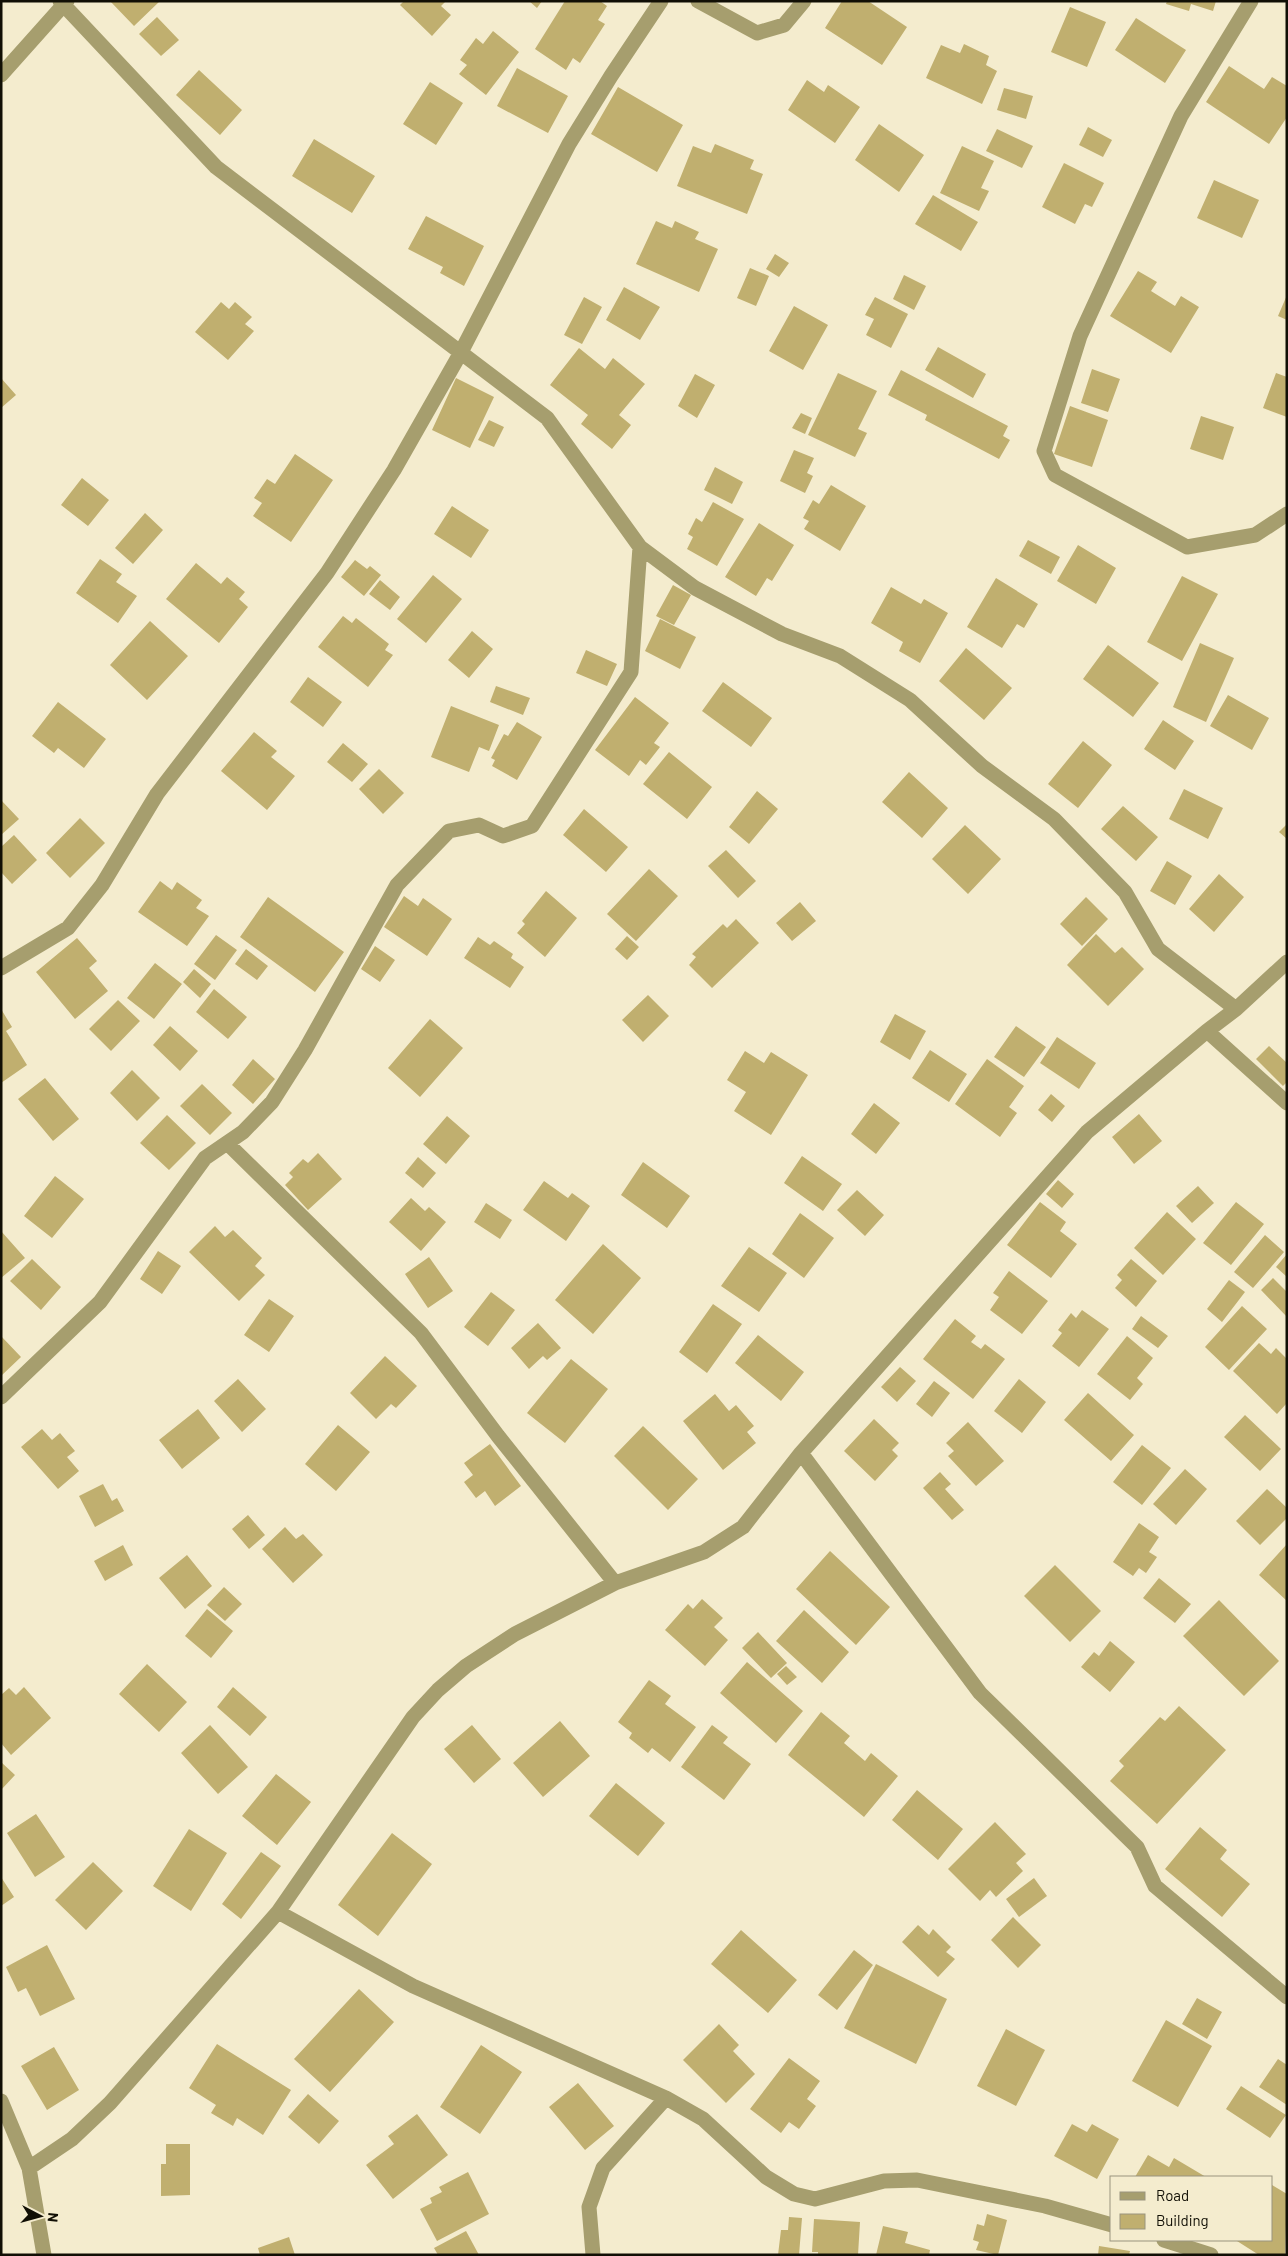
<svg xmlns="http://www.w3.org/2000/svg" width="1288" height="2256" font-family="Barlow,sans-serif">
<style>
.building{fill:#c0af6f}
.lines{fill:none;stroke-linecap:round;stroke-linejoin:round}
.minor{stroke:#a69e6e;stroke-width:15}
</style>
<rect width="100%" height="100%" fill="#f4ecce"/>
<path class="building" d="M110,1H160L134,26Z
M404,1H446L441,6L451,15L432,36L400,5Z
M529,1H542L537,8Z
M565,1H600L607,6L598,20L605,24L580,63L573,58L566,70L535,49Z
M842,1H868L907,27L882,65L825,28Z
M1167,1H1216L1213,11L1191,4L1189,11L1166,4Z
M1070,7L1106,22L1087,67L1051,52Z
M157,17L179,40L161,56L139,34Z
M1136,18L1186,50L1165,83L1115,50Z
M493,31L519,52L486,95L459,74L467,65L460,60L476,38L483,44Z
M964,44L989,56L986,65L997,71L982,104L926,78L941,45L960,53Z
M1229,66L1264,89L1272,77L1287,86V117L1269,144L1206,102Z
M517,68L568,96L548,133L497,106Z
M199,70L242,110L220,135L176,95Z
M807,80L824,92L828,85L860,107L835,143L788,110Z
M430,82L463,103L436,145L403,124Z
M618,87L683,125L657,172L591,134Z
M1004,88L1033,96L1026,119L997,110Z
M879,124L924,155L899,192L855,160Z
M1088,127L1112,140L1103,157L1079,145Z
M997,129L1033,146L1022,168L986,151Z
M314,139L375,176L352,213L292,176Z
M715,144L754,160L750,169L763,174L747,214L677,186L693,146L711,153Z
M962,146L994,161L981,188L989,191L979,211L940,193Z
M1064,163L1104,183L1092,207L1085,204L1075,224L1042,207Z
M1214,180L1259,200L1242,238L1197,218Z
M933,195L978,222L961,251L915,224Z
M426,216L484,246L464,286L440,273L443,267L408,249Z
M656,221L672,228L675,221L699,232L695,239L718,249L699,292L636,264Z
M775,254L789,263L779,277L766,269Z
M750,268L769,276L756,306L737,298Z
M1138,271L1157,282L1151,291L1175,306L1181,296L1199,307L1171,353L1110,316Z
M904,275L926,286L914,310L893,299Z
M624,287L660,307L640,340L606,320Z
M1287,295V320L1278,316Z
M584,297L602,307L582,344L564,335Z
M875,297L908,314L891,348L866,335L874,319L865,315Z
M221,302L229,309L235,302L252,317L245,324L254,331L228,360L195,332Z
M794,306L828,325L803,370L769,351Z
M938,347L986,374L973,398L925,370Z
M579,348L605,369L613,358L645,384L619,415L631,425L612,449L581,424L588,415L550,385Z
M1092,369L1120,379L1108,412L1081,403Z
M901,370L1008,426L1003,436L1010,440L999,459L925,420L927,415L888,395Z
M838,373L877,391L858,429L867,433L855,457L808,435Z
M1276,373L1287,377V417L1263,408Z
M695,374L715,385L697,418L678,406Z
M1,378L16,395L1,408Z
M456,378L494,397L470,448L432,430Z
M1070,406L1108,420L1092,467L1054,454Z
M801,413L812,418L805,434L792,428Z
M1201,416L1234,427L1223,460L1190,449Z
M489,420L504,427L494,447L478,440Z
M794,450L814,458L807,473L813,476L805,493L780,481Z
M295,454L333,480L291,542L253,516L262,503L254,498L267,479L275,484Z
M715,467L743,482L732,504L704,490Z
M82,478L109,500L88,526L61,505Z
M831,485L866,506L840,551L804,529L809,521L803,518L813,500L819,504Z
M713,502L744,519L717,566L687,549L693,537L688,534L696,518L702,522Z
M452,506L489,530L471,558L434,534Z
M145,513L163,530L133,564L115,548Z
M759,523L794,545L772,581L767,578L756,596L725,577Z
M1028,540L1060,557L1051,574L1019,556Z
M1078,545L1116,568L1096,604L1057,581Z
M100,559L122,574L116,582L137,596L118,623L76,593Z
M355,560L367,569L370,566L381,575L364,596L341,577Z
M196,563L221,584L227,577L245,592L239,599L248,607L219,643L166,599Z
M433,575L462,599L426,643L397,619Z
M1182,576L1218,594L1182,661L1147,642Z
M996,578L1038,604L1024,628L1017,624L1002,648L967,627Z
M380,580L400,597L390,610L369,594Z
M673,585L691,595L674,625L656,616Z
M891,587L921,604L924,599L948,613L920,663L899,651L903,642L871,623Z
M343,616L352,623L356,618L389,644L385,650L393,655L368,687L318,647Z
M660,619L696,637L680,669L645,651Z
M150,621L188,656L147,700L110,665Z
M472,631L493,649L469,678L448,660Z
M1200,643L1234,658L1206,722L1173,707Z
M1108,645L1159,683L1133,717L1083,679Z
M966,648L1012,688L984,720L939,681Z
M586,650L617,664L607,686L576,673Z
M308,677L342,702L323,727L290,702Z
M723,682L772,718L751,747L702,711Z
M496,686L530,698L523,715L490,702Z
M1228,695L1269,718L1252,750L1210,726Z
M635,697L669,723L654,743L660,747L646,765L640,760L629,776L595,750Z
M58,702L106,739L84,768L58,748L54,753L32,736Z
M451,706L499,725L489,751L479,747L469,772L431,757Z
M1163,720L1194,741L1175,770L1144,749Z
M517,722L542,737L517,780L492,766L495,760L491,758L504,734L508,736Z
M254,732L277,751L271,757L295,776L267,810L221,771Z
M1083,741L1112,765L1078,808L1048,784Z
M343,743L368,764L352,782L327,762Z
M669,752L712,787L687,819L643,784Z
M379,769L404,793L383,814L359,789Z
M909,772L948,808L922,838L882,802Z
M1184,789L1223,808L1208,839L1169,819Z
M757,791L778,809L749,844L729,827Z
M1,800L19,819L1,835Z
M1123,806L1158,837L1136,861L1101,829Z
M584,809L628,847L606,872L563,835Z
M80,818L105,843L70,878L46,853Z
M1287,824V839L1279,832Z
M965,825L1001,859L968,894L932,859Z
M14,835L37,860L12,884L1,872V847Z
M726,850L756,881L738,898L708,866Z
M1167,861L1192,876L1175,905L1150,891Z
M649,869L678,896L636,941L607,914Z
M1219,874L1244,897L1214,932L1189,909Z
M160,881L172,890L177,882L202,900L196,908L209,916L187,946L138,912Z
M546,891L577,918L545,957L517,933L525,924L522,921Z
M404,896L418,906L423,898L452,919L427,956L384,927Z
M268,897L344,952L315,992L240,937Z
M1086,897L1108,919L1082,946L1060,924Z
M800,902L816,921L792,941L776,923Z
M736,919L759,943L712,988L689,965L696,957L692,954L723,924L727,928Z
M1096,934L1115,953L1122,947L1144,969L1108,1006L1067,965Z
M216,935L237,950L215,980L194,964Z
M627,936L639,947L627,960L615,949Z
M478,937L490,945L494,941L513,954L511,958L524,967L510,988L464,958Z
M77,938L97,961L89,968L108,991L75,1019L36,972Z
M375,946L395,960L380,982L361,969Z
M246,949L268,966L257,980L235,964Z
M155,963L182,984L154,1019L127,998Z
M194,969L211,984L200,998L183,982Z
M214,989L247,1017L228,1039L196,1012Z
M648,995L669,1016L643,1042L622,1020Z
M118,1000L140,1021L111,1051L89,1029Z
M1,1009L12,1027L6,1031L27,1065L1,1083Z
M895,1014L926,1031L910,1060L880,1042Z
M430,1019L463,1048L420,1097L388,1068Z
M170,1026L198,1051L180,1071L153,1045Z
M1016,1026L1046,1047L1024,1077L994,1057Z
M1057,1037L1096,1063L1079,1089L1040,1063Z
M1269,1046L1287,1063V1082L1283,1086L1256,1059Z
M930,1050L967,1074L949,1102L912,1078Z
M745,1051L764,1063L771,1052L808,1075L771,1135L734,1111L746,1092L727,1080Z
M253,1059L275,1079L253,1104L232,1085Z
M987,1059L1024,1086L1009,1107L1017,1113L1000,1137L955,1104Z
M132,1070L160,1098L137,1121L110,1093Z
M45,1078L79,1119L53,1141L18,1099Z
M202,1084L232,1113L210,1135L180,1106Z
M1051,1094L1065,1106L1052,1122L1038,1110Z
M874,1103L900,1123L876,1154L851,1134Z
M1139,1114L1162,1141L1134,1164L1112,1137Z
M167,1115L196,1143L169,1170L140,1143Z
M447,1116L470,1136L446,1164L423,1144Z
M318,1153L342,1179L308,1210L285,1185L293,1177L289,1173L303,1159L308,1163Z
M802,1156L842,1184L823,1211L784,1183Z
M418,1157L436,1173L423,1188L405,1173Z
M643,1162L690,1196L667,1228L621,1195Z
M55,1176L84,1199L52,1238L24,1216Z
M1058,1180L1074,1194L1062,1208L1046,1194Z
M544,1181L568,1198L572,1193L590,1206L566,1241L523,1210Z
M1198,1186L1214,1203L1192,1223L1176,1206Z
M857,1190L884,1215L865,1236L837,1210Z
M411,1198L425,1211L429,1207L446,1222L421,1251L389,1222Z
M1040,1202L1066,1222L1060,1231L1077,1244L1051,1278L1007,1245Z
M1236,1202L1264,1224L1231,1265L1203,1243Z
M486,1203L512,1220L500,1239L474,1222Z
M1167,1212L1196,1239L1163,1275L1134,1248Z
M800,1213L834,1238L804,1278L772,1254Z
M215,1226L225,1237L233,1230L262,1258L255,1266L265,1275L239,1301L189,1252Z
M1,1231L25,1258L1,1278Z
M1265,1235L1284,1252L1253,1288L1234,1272Z
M603,1244L641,1278L593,1334L555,1300Z
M749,1247L787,1273L759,1312L721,1286Z
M158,1251L181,1266L162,1294L140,1279Z
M1287,1254V1277L1276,1267Z
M429,1257L453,1291L428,1308L405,1274Z
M32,1259L61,1287L41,1310L10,1281Z
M1131,1259L1157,1281L1136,1307L1115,1288L1122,1280L1117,1275Z
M1009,1271L1048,1301L1022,1334L990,1310L999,1297L993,1293Z
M1273,1278L1287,1292V1317L1261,1290Z
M1229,1280L1245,1292L1222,1322L1207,1309Z
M491,1292L515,1310L488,1346L464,1327Z
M269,1299L294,1316L269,1352L244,1335Z
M713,1304L742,1324L707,1373L679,1352Z
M1242,1306L1267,1329L1229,1370L1205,1347Z
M1082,1310L1109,1329L1079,1367L1052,1346L1062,1333L1058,1330L1071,1313L1076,1318Z
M1141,1316L1168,1336L1158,1348L1132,1329Z
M955,1319L976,1336L971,1342L981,1349L985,1344L1005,1359L973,1399L923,1359Z
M538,1323L561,1348L547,1360L543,1356L529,1369L511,1348Z
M758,1335L804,1372L781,1401L735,1363Z
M1,1336L21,1357L1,1376Z
M1127,1336L1153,1358L1137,1378L1143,1384L1130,1400L1097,1374Z
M1259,1343L1271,1354L1276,1348L1287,1359V1403L1277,1414L1233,1371Z
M385,1356L417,1386L396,1408L391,1404L376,1419L350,1393Z
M571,1359L608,1389L565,1443L527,1413Z
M900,1367L916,1381L897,1402L881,1387Z
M238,1379L266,1409L242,1432L214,1401Z
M1019,1379L1046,1402L1022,1433L994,1411Z
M934,1381L950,1393L932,1417L916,1404Z
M1088,1393L1134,1435L1111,1461L1064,1420Z
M715,1394L729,1411L736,1405L754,1426L747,1432L756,1443L723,1470L683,1421Z
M198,1409L220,1438L182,1469L159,1440Z
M1245,1415L1281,1449L1260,1471L1224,1437Z
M874,1419L899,1443L892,1450L898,1456L875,1481L844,1451Z
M968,1422L1004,1461L976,1486L948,1456L954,1451L946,1443Z
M338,1425L370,1452L336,1491L305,1464Z
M643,1426L698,1479L668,1510L614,1456Z
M42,1429L52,1440L60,1433L75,1451L67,1457L79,1471L58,1489L21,1447Z
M490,1444L521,1486L495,1506L485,1491L476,1498L464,1482L473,1475L464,1463Z
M1142,1445L1171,1468L1142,1505L1113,1482Z
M1185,1469L1207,1489L1176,1525L1153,1504Z
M940,1472L951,1484L945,1489L964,1510L952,1520L923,1488Z
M103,1484L112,1501L117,1498L124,1511L95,1527L79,1496Z
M1267,1489L1287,1508V1518L1260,1545L1236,1521Z
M248,1515L265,1535L249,1549L232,1529Z
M1139,1523L1159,1537L1149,1552L1157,1557L1146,1573L1139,1568L1133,1576L1113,1562Z
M285,1527L296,1539L303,1534L323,1555L293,1583L262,1549Z
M1287,1544V1601L1259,1575Z
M123,1545L133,1565L105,1581L94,1561Z
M830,1551L890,1607L856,1645L796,1589Z
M187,1555L212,1586L185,1609L159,1578Z
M1055,1565L1101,1611L1070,1642L1024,1596Z
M1159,1578L1191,1604L1175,1623L1143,1598Z
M224,1587L242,1604L225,1621L207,1605Z
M702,1599L723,1618L714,1627L728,1640L705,1666L665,1630L688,1604L693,1609Z
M1219,1600L1279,1661L1244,1696L1183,1636Z
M207,1609L233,1631L211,1658L185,1636Z
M804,1610L849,1652L822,1683L776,1641Z
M758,1632L787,1663L771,1678L742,1648Z
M1110,1641L1135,1662L1110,1692L1081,1667L1094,1652L1099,1656Z
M747,1662L803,1711L776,1743L720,1693Z
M147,1664L187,1702L159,1732L119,1694Z
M786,1666L797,1677L787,1685L777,1674Z
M649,1680L671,1696L665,1704L696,1727L670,1762L652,1748L648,1753L629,1738L632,1733L618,1722Z
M24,1687L51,1718L11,1755L1,1743V1695L9,1688L16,1695Z
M233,1687L267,1717L250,1736L217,1707Z
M1179,1706L1226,1750L1157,1824L1110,1781L1124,1766L1119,1761L1160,1717L1165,1721Z
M821,1712L850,1736L844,1743L865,1761L871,1753L898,1776L864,1817L788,1755Z
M560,1721L590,1756L543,1797L513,1763Z
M210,1725L248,1767L218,1794L181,1753Z
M472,1725L501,1759L474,1783L444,1749Z
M712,1725L728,1737L723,1743L751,1764L724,1800L681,1767Z
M1,1762L15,1775L1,1790Z
M276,1774L311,1802L277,1845L242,1816Z
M616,1783L665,1823L638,1856L589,1816Z
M917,1790L963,1829L938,1860L892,1820Z
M36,1814L65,1857L35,1877L7,1833Z
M995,1822L1026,1854L1016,1863L1023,1871L996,1897L990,1890L980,1901L948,1869Z
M1200,1827L1227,1850L1220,1859L1250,1884L1222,1917L1165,1869Z
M189,1829L227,1853L191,1911L153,1886Z
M392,1833L432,1864L378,1936L338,1905Z
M261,1852L281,1866L241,1919L222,1904Z
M93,1862L123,1891L86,1930L55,1900Z
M1,1877L14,1897L1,1906Z
M1034,1878L1047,1896L1019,1917L1006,1899Z
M1013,1917L1041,1945L1018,1968L991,1940Z
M918,1925L929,1935L933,1929L951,1947L946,1952L955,1959L938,1977L902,1942Z
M741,1930L797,1980L768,2013L711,1964Z
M47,1945L75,1999L40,2016L26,1988L18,1992L6,1967Z
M854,1950L873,1965L837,2010L818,1995Z
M876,1964L947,1999L916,2064L844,2028Z
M359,1989L394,2022L330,2092L294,2059Z
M1197,1998L1222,2012L1207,2039L1182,2024Z
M1166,2020L1212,2046L1178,2107L1132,2081Z
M719,2024L739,2045L733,2051L755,2074L726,2103L683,2060Z
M1006,2029L1045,2050L1016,2106L977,2086Z
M217,2044L291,2090L263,2135L237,2118L233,2126L211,2113L216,2105L189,2088Z
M481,2045L522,2072L480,2134L440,2107Z
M54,2047L79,2090L47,2110L21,2066Z
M789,2058L820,2081L807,2099L816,2106L799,2129L789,2122L781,2133L750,2109Z
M1278,2059L1287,2065V2105L1259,2087Z
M578,2083L614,2126L585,2150L549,2107Z
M1241,2086L1286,2115L1270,2138L1226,2109Z
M308,2094L339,2121L319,2144L288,2117Z
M417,2114L448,2155L393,2199L366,2165L394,2144L388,2136Z
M1072,2124L1087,2132L1092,2124L1119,2139L1097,2179L1054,2156Z
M166,2144H190V2195L161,2196V2164H166Z
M1148,2155L1169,2167L1174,2158L1206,2177H1135Z
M468,2172L489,2214L437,2241L420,2209L432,2203L430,2198L442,2192L439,2187Z
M1272,2185L1287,2194L1285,2255H1259L1237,2241L1272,2240Z
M987,2214L1007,2220L998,2255L976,2250L979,2242L973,2240L977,2224L984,2226Z
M789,2217L802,2218L799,2255H778L781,2230H788Z
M814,2219L860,2222L858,2255H818V2252H812Z
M883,2226L908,2232L905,2243L930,2250L929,2255H876Z
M466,2231L479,2255H438L434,2248Z
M289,2237L295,2255H260L258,2248Z
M1099,2246L1130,2251L1129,2255H1098Z"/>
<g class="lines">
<path class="minor" d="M60,1L216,167L547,418L640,547L695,588L782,634L840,656L910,700L982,766L1054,819L1125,892L1158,949L1236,1009
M698,1L757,33L784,25L804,1
M1251,1L1181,116L1080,336L1044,451L1055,475L1187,547L1255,535L1287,514
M1,75L67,1
M1,968L68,928L102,885L157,794L327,573L394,470L460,354L569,144L611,76L661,1
M1207,1031L1287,1103
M227,1143L421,1333L498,1436L615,1583
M1,1397L100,1302L205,1158L243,1132L272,1102L305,1050L397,885L449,831L479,825L503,836L532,826L631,672L640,547
M801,1453L980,1693L1137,1847L1155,1886L1287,1997
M278,1912L413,1986L666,2098L703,2119L766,2177L794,2194L815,2199L884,2181L917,2180L1045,2206L1112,2225
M1,2101L29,2168L44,2255
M29,2168L72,2139L110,2103L278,1912L413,1717L438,1690L466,1666L515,1634L615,1583L704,1552L743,1527L801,1453L1087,1132L1207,1031L1236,1009L1287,962
M1164,2240L1211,2255
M593,2255L589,2207L603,2168L666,2098"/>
</g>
<rect width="1288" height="2256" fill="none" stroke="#110f05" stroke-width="5"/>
<rect x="1110" y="2176" width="162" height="65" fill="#f4ecce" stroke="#99947e"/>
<rect x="1120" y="2192" width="25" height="8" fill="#a69e6e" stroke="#99947e"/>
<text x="1156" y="2201" font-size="15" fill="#110f05">Road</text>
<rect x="1120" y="2214" width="25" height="15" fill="#c0af6f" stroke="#99947e"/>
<text x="1156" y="2226" font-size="15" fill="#110f05">Building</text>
<g transform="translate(40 2216) rotate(96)" stroke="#f4ecce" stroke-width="4" paint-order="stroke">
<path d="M0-4L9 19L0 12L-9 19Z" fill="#110f05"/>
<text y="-8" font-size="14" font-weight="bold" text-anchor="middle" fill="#110f05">N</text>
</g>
</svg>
